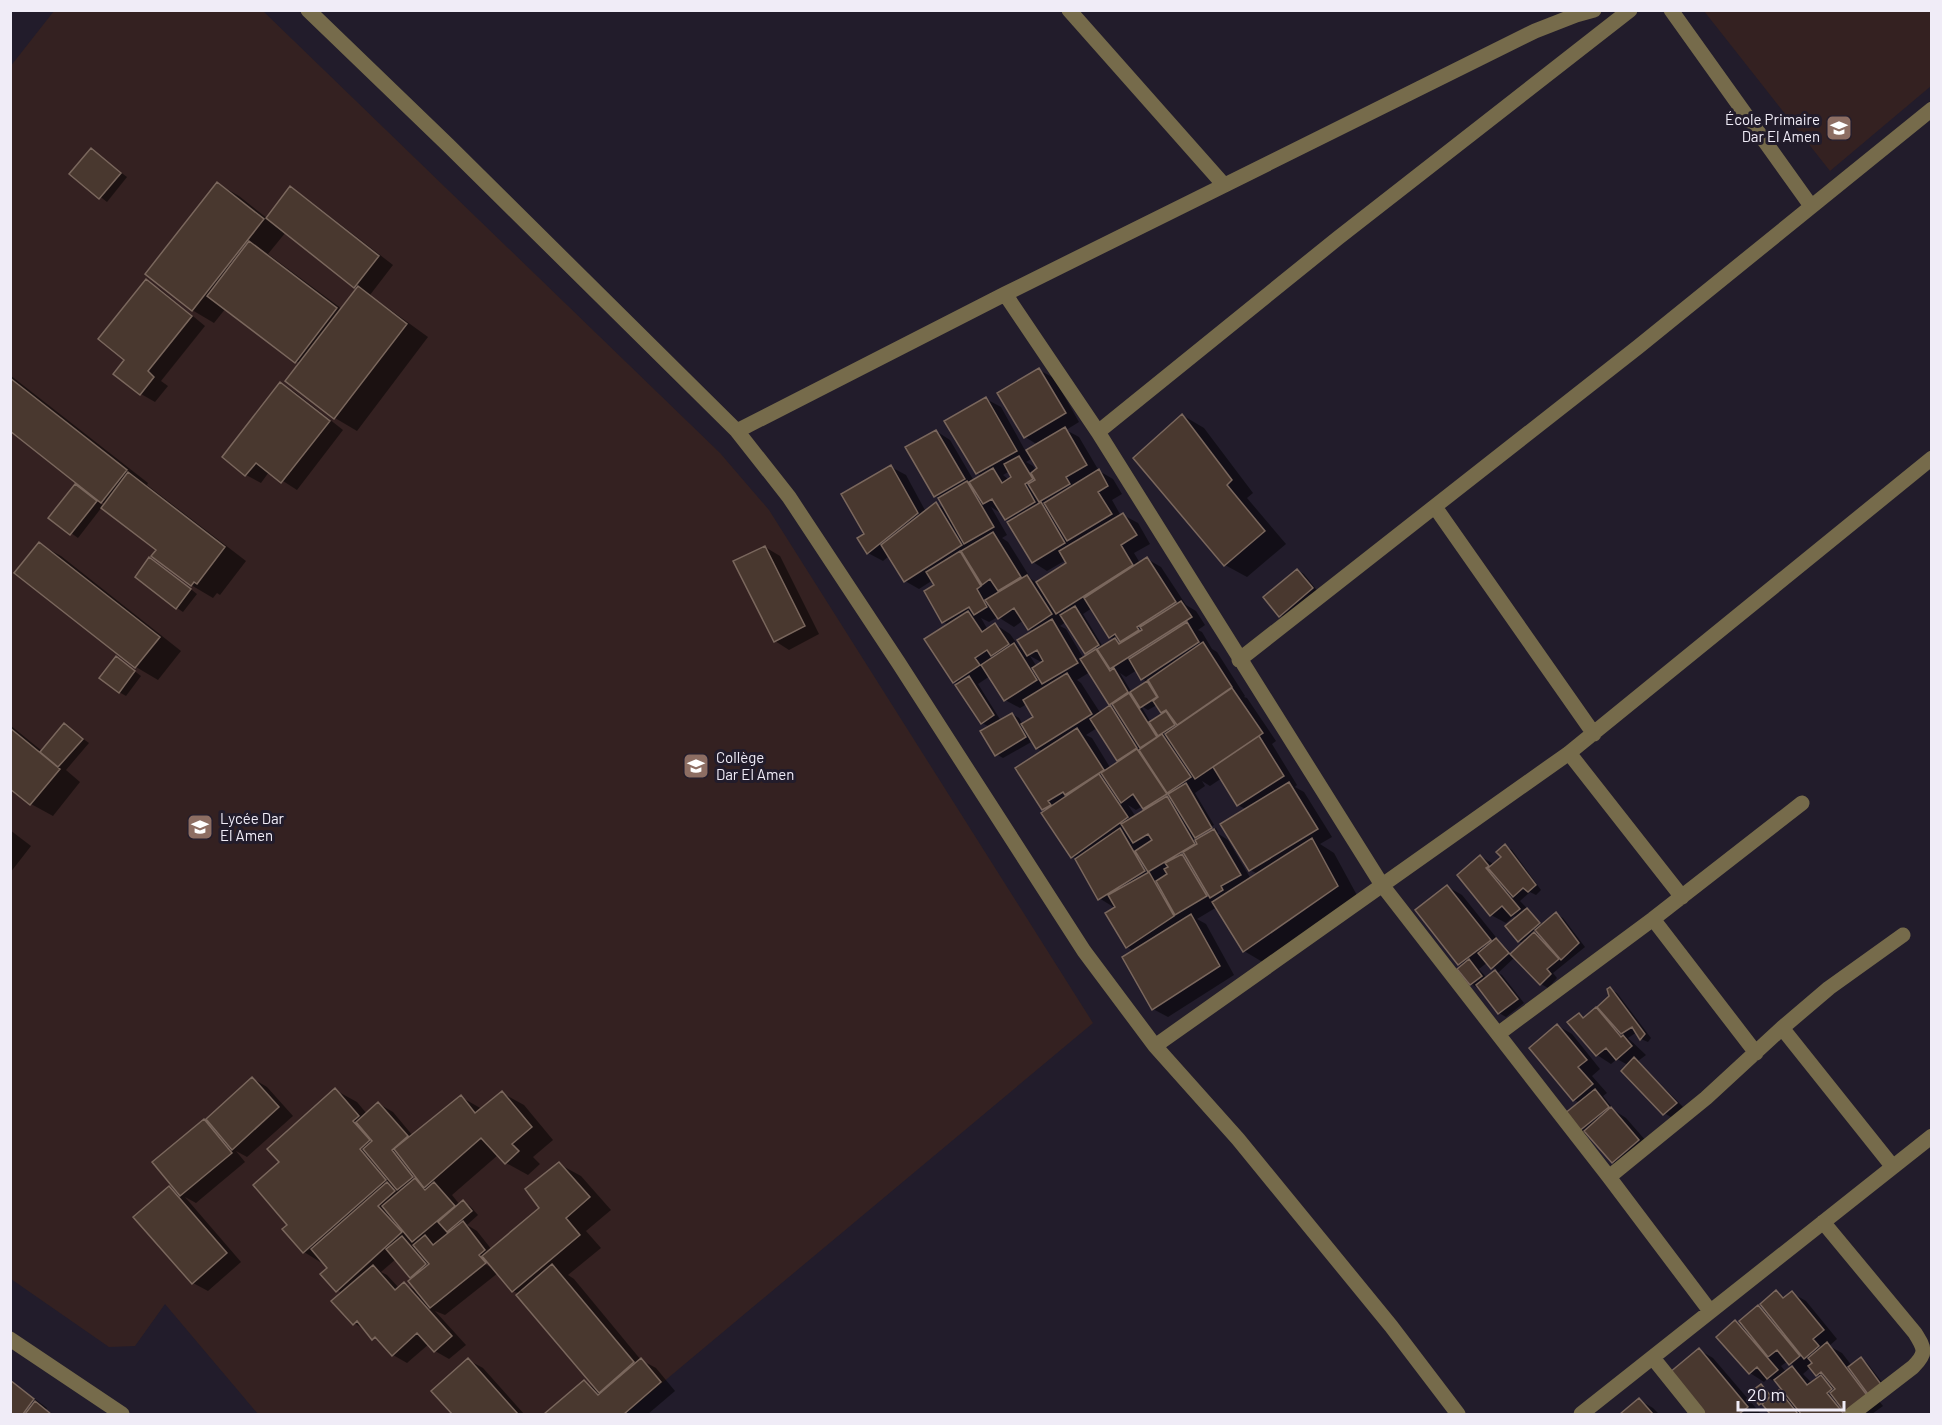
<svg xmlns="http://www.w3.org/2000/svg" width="1942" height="1425" font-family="Barlow,sans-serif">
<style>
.education{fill:#342121}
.shadow{fill:#0007;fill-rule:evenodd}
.building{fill:#49382f;stroke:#7a675d;stroke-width:1.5}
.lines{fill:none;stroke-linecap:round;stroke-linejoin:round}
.street{stroke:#766b4b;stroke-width:15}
.labels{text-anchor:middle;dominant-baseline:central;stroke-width:6;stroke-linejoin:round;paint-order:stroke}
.poi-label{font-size:15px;fill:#f0ecf7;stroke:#221c2b;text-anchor:start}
</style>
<rect width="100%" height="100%" fill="#221c2b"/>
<path class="education" d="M54,11H263L720,453L769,510L1093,1023L625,1414H258L165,1304L135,1346L109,1347L11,1279L10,67Z
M1704,11H1931V86L1830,171Z"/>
<path class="shadow" d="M91,150L127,177L107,202L71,174Z
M218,184L239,196L268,219L290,188L305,197L393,265L370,295L428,337L357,431L335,418L287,381L300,364L226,308L214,323L192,310ZM286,232L358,288L342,309L268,254Z
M146,281L160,289L205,326L161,381L168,386L155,402L141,394L127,360Z
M1039,370L1054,378L1079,422L1066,430L1079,437L1099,471L1113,479L1122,494L1112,500L1121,516L1123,515L1138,523L1150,544L1134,553L1140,563L1147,559L1161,567L1186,605L1196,611L1205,625L1198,630L1202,632L1212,649L1217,652L1245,696L1244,697L1247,698L1276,741L1272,744L1297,785L1295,787L1304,792L1332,837L1320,844L1334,853L1359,899L1266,964L1244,951L1217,907L1197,919L1206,924L1234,975L1168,1017L1153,1009L1134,951L1127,947L1115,908L1099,898L1077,859L1072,856L1046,811L1043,809L1017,769L1043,752L1037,748L1033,741L1003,758L996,754L990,727L982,723L959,684L954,682L949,625L943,622L936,585L933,580L919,589L905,581L889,556L883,561L868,553L866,534L891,467L906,475L926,512L936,504L946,509L940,499L935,496L907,448L936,431L950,440L974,481L982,476L977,473L986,399L1001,407L1026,452L1038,445L1025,437ZM1033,458L1040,469L1036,471L1033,466L1026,462ZM1010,471L1013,478L1009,480L1003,475ZM991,507L999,512L1001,510L1006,519L1011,522L1033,562L1047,571L1066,560L1068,564L1037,583L1031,579L1008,542L1002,538L1007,535ZM1092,608L1110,637L1115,640L1103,647L1083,614ZM998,617L1014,627L1024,620L1029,629L1034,631L1026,652L1020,648L1010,634L996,625L988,630L981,618L989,622ZM1066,622L1086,653L1089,655L1084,659L1066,629L1060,626ZM1030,656L1043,663L1037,667ZM1137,670L1142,679L1148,682L1132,693L1120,673L1126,677ZM1090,672L1113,705L1101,714L1081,683L1077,680ZM990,676L1005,700L1020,708L1027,704L1035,717L1023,725L1019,718L1012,714L1001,721L978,684ZM1157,705L1165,714L1151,723L1141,706L1148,710ZM1097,728L1118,760L1121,762L1111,769L1092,738L1086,735ZM1222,778L1238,805L1247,810L1250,870L1258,874L1251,879L1228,840L1217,833L1218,832L1216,828L1199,838V834L1214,825L1195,793L1205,786L1202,781L1210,786ZM1128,805L1136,810L1143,806L1146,810L1136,817Z
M10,375L148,483L147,485L246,561L220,595L217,593L213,598L191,585L158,550L102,507L78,538L50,518L93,494L10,430ZM97,499L105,504L104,506L96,500Z
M281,384L295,392L343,430L297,490L269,472L261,483L246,475Z
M1182,415L1204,428L1253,493L1247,498L1286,544L1247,577L1225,565Z
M39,544L61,556L181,651L158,680L136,667L16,573Z
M765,547L780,556L819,634L789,650L775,641Z
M157,563L197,594L183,612L177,608Z
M1297,570L1304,574L1319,593L1286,619L1280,615Z
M123,662L141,676L126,696L119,692Z
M10,725L42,751L64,725L89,743L66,770L80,782L53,816L31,804L10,787Z
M10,830L31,846L10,873Z
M1505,846L1512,850L1541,890L1536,895L1530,892L1520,901L1543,925L1556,914L1563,918L1585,947L1553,973L1557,978L1548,988L1541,984L1515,957L1498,973L1502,975L1524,1003L1506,1017L1499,1013L1479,987L1478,988L1471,984L1462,966L1417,910L1448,887L1462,895L1499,941L1512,954L1524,944L1519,941L1517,918L1514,916L1506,923L1491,915L1480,856L1495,865L1503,857ZM1540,933L1546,941L1537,936ZM1488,962L1497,970L1487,978L1479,969Z
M1610,989L1617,993L1651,1038L1648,1042L1641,1039L1637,1032L1628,1038L1646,1055L1638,1061L1683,1107L1671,1117L1664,1113L1628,1065L1617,1059L1611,1064L1597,1055L1579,1015L1585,1018L1596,1009L1605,1014L1611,996Z
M1558,1026L1572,1034L1600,1069L1592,1076L1607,1093L1603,1096L1615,1111L1626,1118L1653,1149L1627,1171L1613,1162L1588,1133L1586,1135L1579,1131L1580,1103L1574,1100Z
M252,1078L267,1087L293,1116L247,1157L236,1151L245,1162L196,1203L185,1197L241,1262L208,1291L193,1283L169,1188L180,1194L204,1121L213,1127Z
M335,1090L357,1102L367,1114L379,1104L393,1112L413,1136L461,1097L482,1109L502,1093L524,1105L553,1140L533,1157L540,1164L528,1175L506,1163L498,1155L452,1195L460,1205L463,1202L470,1206L478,1215L467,1225L477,1231L492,1250L541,1208L559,1164L581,1176L611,1210L586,1231L601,1248L568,1275L574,1279L641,1360L656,1368L675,1391L648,1414H546L584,1382L597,1389L519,1294L513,1291L498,1273L445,1315L435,1311L466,1345L449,1359L435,1351L429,1344L407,1363L393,1355L367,1331L354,1323L342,1293L337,1290L330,1268L304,1252L284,1229L289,1225L281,1162ZM407,1172L418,1178L419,1182L406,1174ZM480,1258L491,1264L492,1268L478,1260ZM396,1259L414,1278L417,1291L404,1284L399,1288L387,1275L381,1272Z
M1776,1292L1786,1298L1792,1293L1806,1301L1837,1339L1829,1346L1842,1353L1852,1366L1861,1359L1867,1363L1889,1391L1878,1400L1883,1406L1872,1414H1772L1767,1408L1760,1404L1751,1393L1761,1386L1774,1397L1780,1392L1790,1398L1779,1384L1768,1378L1764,1382L1750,1373L1736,1322L1745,1327L1758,1307L1768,1312ZM1788,1361L1794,1366L1786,1372L1781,1366ZM1811,1367L1821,1377L1812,1383L1803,1374Z
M1699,1350L1713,1358L1761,1414H1707L1671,1373Z
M468,1360L483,1368L524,1414H454L433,1391Z
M10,1380L47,1408L46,1410L53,1414H10Z
M1639,1400L1653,1408L1659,1414H1622Z"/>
<path class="building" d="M91,148L121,173L99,199L69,174Z
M217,182L264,219L192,311L145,274Z
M290,186L379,256L354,288L266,218Z
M249,241L337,308L295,363L207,296Z
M146,279L192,316L148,371L154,377L140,395L113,374L124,360L98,339Z
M358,286L407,324L334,419L285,381Z
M1039,368L1066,413L1024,438L997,393Z
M10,378L127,470L101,503L10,431Z
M280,382L330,421L281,483L256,463L245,476L222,457Z
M986,397L1017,451L976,474L944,421Z
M1182,414L1232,480L1227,485L1265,531L1224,566L1133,458Z
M1065,427L1087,465L1066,477L1070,484L1039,502L1028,484L1035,480L1031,473L1037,468L1026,450Z
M936,430L965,479L934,497L905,447Z
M1019,456L1033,479L1025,484L1035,502L1005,520L992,499L983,504L969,482L993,468L1002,483L1011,477L1004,464Z
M891,465L918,513L867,554L857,538L864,534L841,494Z
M1099,469L1108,486L1098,492L1112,514L1067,541L1044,503Z
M128,472L225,547L197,584L194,582L191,586L151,556L156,550L101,508Z
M967,481L994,527L964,544L938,498Z
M75,484L97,501L70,535L48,518Z
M936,502L962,545L904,582L881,545Z
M1041,502L1065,543L1032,563L1007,522Z
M1123,513L1137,535L1121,545L1133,565L1056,614L1036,582L1066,563L1059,551Z
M993,532L1021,577L998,591L990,579L982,585L961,551Z
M39,542L160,637L135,668L14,573Z
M765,546L805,626L774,642L733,561Z
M960,551L981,586L977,589L987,607L974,615L969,607L942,623L924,591L934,585L926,572Z
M149,557L191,589L176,609L135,577Z
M1147,557L1176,602L1137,627L1139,630L1120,642L1115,634L1109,638L1084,598Z
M1297,569L1313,588L1279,617L1263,597Z
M1027,575L1052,614L1028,630L1014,608L998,619L985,600Z
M1181,601L1192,617L1110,669L1097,649L1115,638L1119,644L1142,630L1140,627Z
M1075,606L1099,645L1085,654L1060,615Z
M968,611L982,632L995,623L1009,644L991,656L987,650L975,658L980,665L953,683L924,639Z
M1052,619L1078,663L1042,684L1032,668L1043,661L1037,650L1027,656L1017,640Z
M1187,622L1199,642L1141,680L1129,659Z
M1203,642L1232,687L1177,725L1166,710L1161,713L1153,701L1158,697L1148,680Z
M1014,643L1037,680L1004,701L981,665Z
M1096,649L1110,671L1114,668L1128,692L1109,705L1080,659Z
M116,656L135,671L119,693L99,678Z
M1067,673L1092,714L1036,749L1021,724L1033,717L1023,700Z
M969,676L994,715L981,724L955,685Z
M1147,681L1157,697L1140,708L1130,692Z
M1232,688L1263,733L1195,779L1165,734Z
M1129,693L1157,737L1140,748L1112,704Z
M1110,705L1137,748L1117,761L1090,719Z
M1166,711L1175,725L1158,736L1149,722Z
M1012,713L1026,737L995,756L980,731Z
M64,723L83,739L58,767L40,752Z
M10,728L60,769L30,805L10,789Z
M1077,728L1104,770L1065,795L1063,792L1048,801L1051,805L1042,810L1015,768Z
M1162,734L1191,777L1167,793L1139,750Z
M1259,736L1284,776L1237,806L1213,767Z
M1137,749L1167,794L1143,809L1133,794L1121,803L1101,773Z
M1099,774L1128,817L1071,858L1041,813Z
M1289,782L1318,829L1249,871L1220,824Z
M1186,783L1212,828L1195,838L1168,794Z
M1167,796L1195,844L1148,872L1135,851L1152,840L1148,834L1133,843L1121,824Z
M1120,828L1145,871L1098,900L1075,859Z
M1214,829L1241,875L1221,886L1223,890L1210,898L1183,852L1197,844L1195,840Z
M1312,838L1338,886L1243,952L1212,902Z
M1505,844L1536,885L1528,892L1523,888L1513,897L1488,868L1501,857L1496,852Z
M1182,854L1207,896L1175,915L1156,881L1167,874L1164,869L1168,867L1165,863Z
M1480,855L1489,866L1486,868L1520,909L1511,916L1502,906L1490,916L1457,875Z
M1149,872L1174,916L1126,948L1105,913L1115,907L1108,895Z
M1447,885L1491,940L1458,965L1415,910Z
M1527,908L1540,923L1518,942L1505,926Z
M1556,912L1579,943L1561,960L1535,930Z
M1191,914L1220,966L1152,1010L1122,957Z
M1534,932L1559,959L1547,969L1551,974L1540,985L1510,954Z
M1496,938L1509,953L1491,969L1478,953Z
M1469,959L1482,976L1470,985L1457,969Z
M1495,970L1518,999L1498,1014L1476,985Z
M1610,987L1645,1034L1640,1040L1632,1027L1621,1034L1597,1007L1609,996L1607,989Z
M1596,1007L1621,1037L1623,1035L1632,1046L1616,1060L1606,1048L1596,1056L1567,1022L1579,1013L1583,1018Z
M1557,1024L1587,1060L1578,1067L1593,1084L1573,1101L1529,1048Z
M1634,1057L1677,1103L1663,1115L1621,1071Z
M252,1077L279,1107L232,1150L206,1119Z
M335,1088L359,1116L353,1121L370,1140L360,1149L386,1180L303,1253L282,1229L287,1225L253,1185L279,1162L267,1149Z
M1595,1089L1609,1107L1578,1132L1564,1114Z
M502,1091L532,1127L512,1144L519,1151L505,1164L481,1138L424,1188L394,1149L461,1095L475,1113Z
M378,1102L408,1136L392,1150L413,1177L397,1190L363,1149L372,1141L356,1122Z
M1611,1107L1639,1140L1612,1163L1584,1131Z
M204,1119L232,1153L180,1196L152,1162Z
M559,1162L590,1197L566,1218L580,1235L512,1292L482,1256L539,1208L525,1189Z
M415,1178L425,1190L434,1182L455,1206L412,1242L382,1206Z
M387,1182L395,1191L378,1206L402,1232L336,1292L320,1274L327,1268L311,1249Z
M169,1186L227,1253L192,1284L133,1217Z
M463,1200L472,1211L447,1232L438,1222Z
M463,1221L485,1250L479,1255L486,1263L430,1308L408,1281L429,1264L413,1245L425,1235L433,1245Z
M402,1236L426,1264L410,1278L386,1249Z
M552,1264L634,1362L599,1393L516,1295Z
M373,1265L395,1290L404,1282L452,1336L434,1352L417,1333L392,1356L375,1337L372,1340L357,1321L353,1325L331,1301Z
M1776,1290L1783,1298L1792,1291L1824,1330L1813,1339L1819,1346L1804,1359L1760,1304Z
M1758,1305L1800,1356L1789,1365L1777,1350L1768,1357L1739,1321Z
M1735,1320L1778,1370L1767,1379L1757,1367L1749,1374L1716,1337Z
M1827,1342L1869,1398L1846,1414L1830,1393L1835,1389L1821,1372L1816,1376L1808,1366L1812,1363L1808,1358Z
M1699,1348L1748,1407L1739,1414H1705L1669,1373Z
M1861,1357L1883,1387L1870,1397L1848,1367Z
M468,1358L518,1414H452L431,1391Z
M641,1358L661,1382L624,1414H544L584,1380L598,1395Z
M1792,1366L1807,1385L1821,1375L1832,1389L1827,1393L1844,1414H1801L1774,1380Z
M10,1380L34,1399L23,1414H10Z
M1761,1384L1771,1396L1759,1405L1749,1393Z
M1779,1390L1798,1414H1770L1762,1404Z
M1639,1398L1653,1414H1620Z
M35,1401L51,1414H25Z"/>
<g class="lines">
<path class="street" d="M308,10L448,145L737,431L789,497L898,662L1084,951L1155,1046L1238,1139L1391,1326L1458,1414
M1069,10L1224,185
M1671,10L1811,206
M1005,294L1098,432L1382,885L1609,1177L1710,1311
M737,431L1005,294L1535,31L1576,15L1594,10
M1098,432L1338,238L1630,10
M1435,507L1594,734
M1239,660L1638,347L1932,109
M1569,753L1682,897
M1653,919L1756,1053
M1782,1028L1893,1167
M1498,1034L1653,919L1802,803
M1155,1046L1569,753L1932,458
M1609,1177L1706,1098L1782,1028L1829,988L1903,935
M1823,1222L1915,1333C1925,1349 1927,1353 1913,1367L1852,1414
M10,1339L122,1414
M1653,1358L1698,1414
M1581,1414L1932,1136"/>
</g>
<defs>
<g id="school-square" transform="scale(1.35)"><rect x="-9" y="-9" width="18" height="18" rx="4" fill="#8d6e63" stroke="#221c2b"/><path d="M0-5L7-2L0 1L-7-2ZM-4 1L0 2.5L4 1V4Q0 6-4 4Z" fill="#fff"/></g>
</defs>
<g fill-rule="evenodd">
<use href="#school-square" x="1839" y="128"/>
<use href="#school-square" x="696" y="766"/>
<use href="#school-square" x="200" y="827"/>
</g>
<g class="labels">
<g class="poi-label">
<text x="1820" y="119" text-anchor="end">École Primaire<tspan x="1820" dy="17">Dar El Amen</tspan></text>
<text x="716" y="757">Collège<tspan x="716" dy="17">Dar El Amen</tspan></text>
<text x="220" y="818">Lycée Dar<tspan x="220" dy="17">El Amen</tspan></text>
</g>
</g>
<rect width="1942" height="1425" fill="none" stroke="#f0ecf7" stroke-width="24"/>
<path d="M1738 1401v9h106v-9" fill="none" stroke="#f0ecf7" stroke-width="3"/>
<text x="1747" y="1401" font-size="18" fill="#f0ecf7" stroke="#221c2b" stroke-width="4.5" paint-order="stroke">20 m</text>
</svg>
